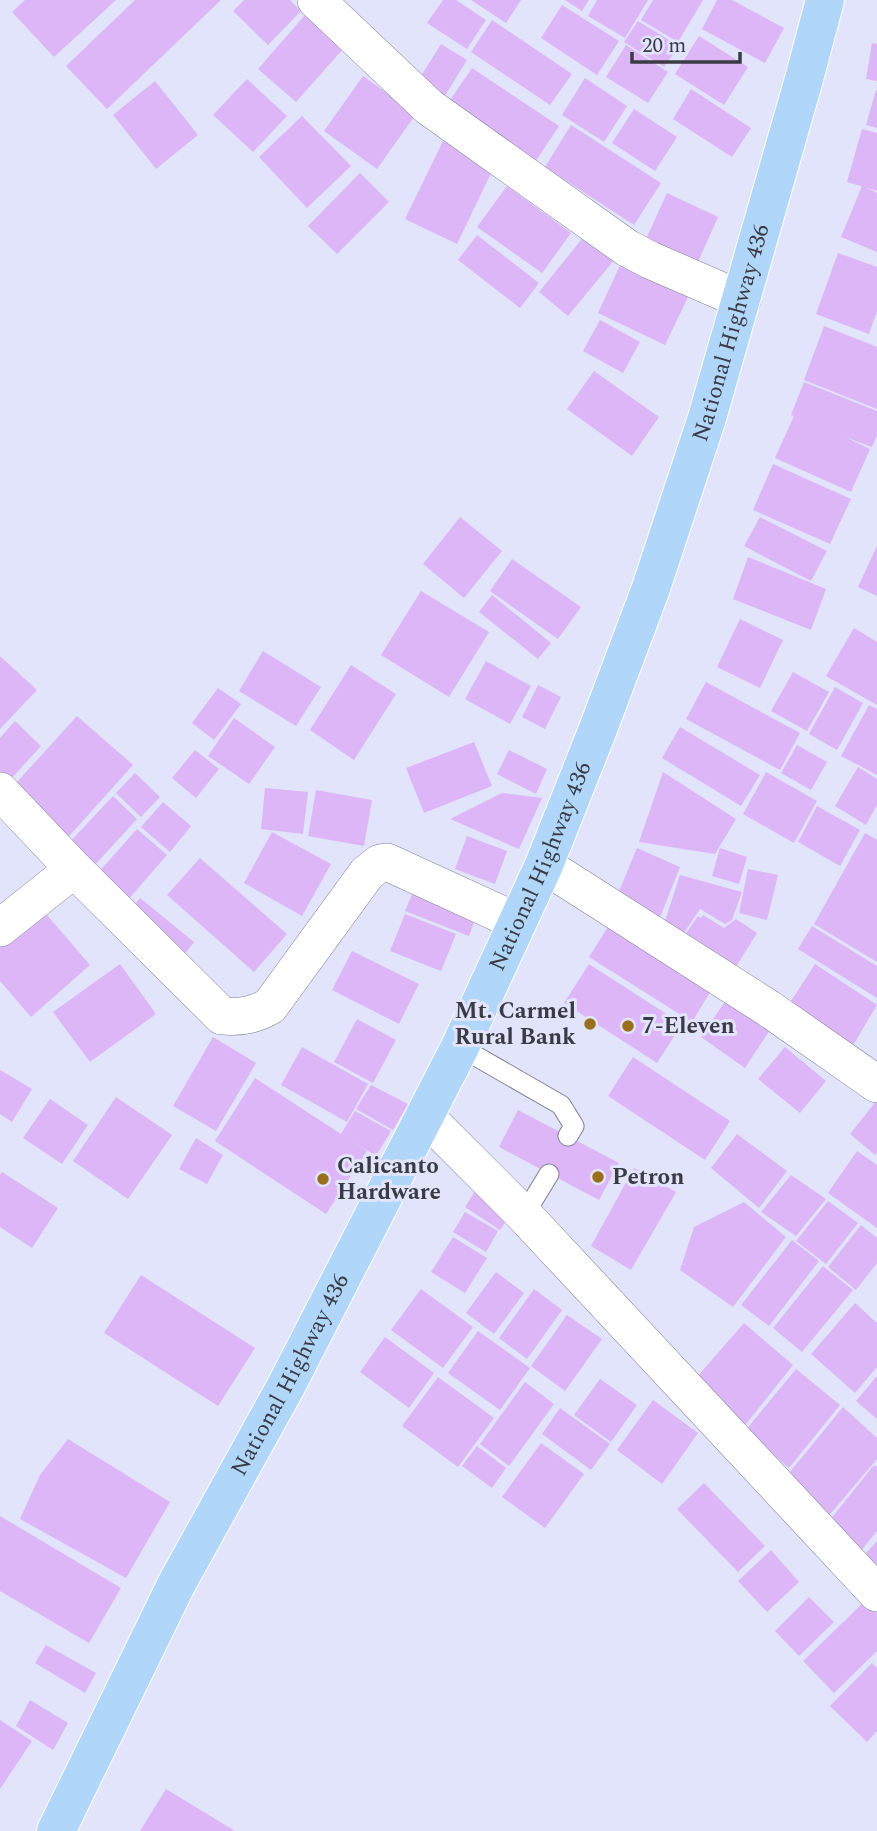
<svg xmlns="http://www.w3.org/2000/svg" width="877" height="1831" font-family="Spectral,serif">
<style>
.building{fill:#ddb6f8}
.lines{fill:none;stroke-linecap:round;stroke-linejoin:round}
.lane-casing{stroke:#7e8094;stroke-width:21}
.street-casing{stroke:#7e8094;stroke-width:38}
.primary-casing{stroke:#fff;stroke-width:40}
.lane{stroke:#fff;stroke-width:19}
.street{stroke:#fff;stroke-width:37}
.primary{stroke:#b0d7fa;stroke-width:38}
.poi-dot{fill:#996f1c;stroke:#e1e4fa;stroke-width:2.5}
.labels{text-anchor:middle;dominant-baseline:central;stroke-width:6;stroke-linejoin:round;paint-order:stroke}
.street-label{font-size:23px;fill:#3a3b44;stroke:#e1e4fa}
.poi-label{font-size:23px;font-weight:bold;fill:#3a3b44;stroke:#e1e4fa;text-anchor:start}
</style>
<rect width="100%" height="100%" fill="#e1e4fa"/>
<path class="building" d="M25,0H116L54,57L12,12Z
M135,0H221L107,109L66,66Z
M244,0H290L301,11L268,45L233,11Z
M443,0H456L486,20L467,49L427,23Z
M471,0H521L506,23Z
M565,0H589L582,11Z
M597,0H648L625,38L588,16Z
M653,0H703L678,42L641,20Z
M717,0H732L784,28L765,63L702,29Z
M562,5L619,41L597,75L541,38Z
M312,7L351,40L296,102L258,69Z
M492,20L572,74L550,105L471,52Z
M638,21L679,46L664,67L624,42Z
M699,36L748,67L724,105L675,74Z
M872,43L877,44V81L866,79Z
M441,44L467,60L440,104L414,87Z
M626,45L668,72L648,103L606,77Z
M472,68L559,126L529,171L442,112Z
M363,76L416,114L377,169L324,131Z
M585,78L627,106L604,142L562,115Z
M247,79L287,116L253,152L213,115Z
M155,81L198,135L156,169L113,115Z
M691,89L751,128L732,157L673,119Z
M876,90L877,91V128L866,125Z
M634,109L677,137L655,171L612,143Z
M302,116L351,166L307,208L259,157Z
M571,125L661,183L634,225L545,167Z
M862,129L877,133V191L847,182Z
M443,141L494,167L457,244L405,219Z
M360,173L389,202L337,254L308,226Z
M507,186L571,233L542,273L477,227Z
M862,186L877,193V252L841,237Z
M667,193L718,217L698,262L646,239Z
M586,234L615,259L568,316L539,292Z
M477,235L539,283L520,308L458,260Z
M838,253L877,267V311L869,334L816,314Z
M621,263L689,295L665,345L598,313Z
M600,320L640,342L623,373L583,351Z
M824,326L877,347V409L804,380Z
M594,371L659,417L632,456L567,409Z
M804,382L877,411V436L872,447L845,437L870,449L851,492L775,458L794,416L791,415Z
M773,464L851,499L830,544L753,510Z
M460,517L502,551L464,598L423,564Z
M760,517L827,551L811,581L744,546Z
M877,546V596L858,587Z
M748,557L826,589L811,630L733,599Z
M512,559L581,607L558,639L490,591Z
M421,591L489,632L449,697L381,655Z
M492,595L551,643L538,659L479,612Z
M740,619L783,640L760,688L717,667Z
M854,628L877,642V705L826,676Z
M263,651L321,687L296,726L239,691Z
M0,656L37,690L0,729Z
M486,661L531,686L510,724L465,699Z
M351,665L396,694L354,760L310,730Z
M793,672L829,692L807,731L771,711Z
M706,682L800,733L780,770L686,719Z
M538,685L561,697L545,729L522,717Z
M835,687L863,703L837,750L809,734Z
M218,688L241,704L214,740L192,723Z
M869,705L877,709V775L841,756Z
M77,716L133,765L63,843L7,793Z
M234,718L275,747L249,784L208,756Z
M15,721L41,746L0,791V738Z
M680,727L760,775L741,806L662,758Z
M474,742L492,786L424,813L406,768Z
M797,745L827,762L811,790L781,773Z
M195,750L219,769L196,798L172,778Z
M509,750L547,769L536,794L497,774Z
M858,767L877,779V805L866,825L835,806Z
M663,772L736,819L715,854L639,842Z
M766,772L817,801L794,843L743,814Z
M135,773L160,797L141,817L116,793Z
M265,788L308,792L303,834L261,829Z
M316,790L372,800L364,846L308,836Z
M502,793L542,798L519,849L450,819Z
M113,796L137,819L93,867L68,844Z
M163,802L191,826L170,852L141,827Z
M817,806L860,830L840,866L798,842Z
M137,829L167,855L119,910L89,883Z
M272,832L331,864L302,916L244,883Z
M865,833L877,840V962L814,924Z
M467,836L507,851L495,884L455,869Z
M637,848L680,867L659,920L615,901Z
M720,848L747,857L739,884L712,876Z
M200,858L287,934L254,972L167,895Z
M748,869L778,875L767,920L739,913Z
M680,875L742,892L732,920L725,924L700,909L681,937L663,927Z
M413,892L476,917L469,936L405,911Z
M140,898L194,942L176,965L121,920Z
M41,908L90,965L31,1017L0,981V943Z
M405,914L456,934L441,971L390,951Z
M703,915L724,928L736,919L757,933L732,973L681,940L698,916L701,918Z
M613,919L715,984L692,1022L589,957Z
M812,926L877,966V998L798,949Z
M352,951L419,984L399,1024L332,990Z
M120,964L156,1014L90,1062L53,1012Z
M589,964L682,1024L657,1063L564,1003Z
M815,964L877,1005L852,1047L788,1006Z
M726,1000L770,1030L745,1068L701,1037Z
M357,1019L396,1040L373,1083L334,1062Z
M213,1037L256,1063L216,1131L173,1106Z
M302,1047L368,1084L347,1122L281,1085Z
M785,1047L826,1081L800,1113L758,1079Z
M633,1057L730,1121L705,1160L608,1096Z
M0,1070L32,1089L12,1122L0,1114Z
M255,1078L341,1134L355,1111L391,1131L376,1156L354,1142L367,1151L326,1214L215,1141Z
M371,1085L408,1104L393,1130L356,1109Z
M116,1097L172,1135L128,1199L73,1161Z
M50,1099L88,1125L62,1164L23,1138Z
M877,1100V1152L875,1155L850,1134Z
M518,1110L619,1163L599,1200L499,1147Z
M737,1134L787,1171L759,1208L711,1168Z
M196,1138L223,1155L207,1184L179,1169Z
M857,1151L877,1165V1228L828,1193Z
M634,1168L676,1192L631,1270L591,1246Z
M2,1172L58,1208L32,1248L0,1227V1175Z
M791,1175L826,1199L796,1236L761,1212Z
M477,1188L513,1211L500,1230L465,1207Z
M828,1201L858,1223L826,1264L796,1241Z
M744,1202L786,1237L733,1307L680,1270L694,1227Z
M465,1212L498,1231L486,1252L453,1232Z
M861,1225L877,1238V1263L856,1290L828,1267Z
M453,1237L487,1258L465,1293L431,1272Z
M792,1240L819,1261L769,1326L741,1305Z
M823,1266L853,1290L802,1352L773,1328Z
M496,1272L524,1293L494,1334L466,1313Z
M141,1275L255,1348L218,1406L104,1333Z
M421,1289L473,1327L443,1368L391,1330Z
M534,1289L562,1310L527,1359L499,1338Z
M855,1303L877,1323V1367L855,1393L811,1354Z
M567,1315L602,1339L565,1391L531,1366Z
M744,1323L793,1365L738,1434L690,1385Z
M478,1331L530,1368L500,1410L448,1373Z
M385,1337L434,1373L409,1408L360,1372Z
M796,1369L840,1405L789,1468L745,1431Z
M877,1376V1419L856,1401Z
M438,1377L494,1418L458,1467L402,1426Z
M600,1379L637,1405L611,1442L574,1415Z
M525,1382L554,1404L509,1466L480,1444Z
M653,1400L698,1433L662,1484L617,1450Z
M843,1407L877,1438V1459L826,1519L785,1478Z
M560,1408L610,1444L591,1470L542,1434Z
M68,1439L170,1502L126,1578L20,1519L40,1475Z
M541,1443L584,1474L545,1528L502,1497Z
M477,1446L506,1468L492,1488L462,1466Z
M874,1465L877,1467V1531L860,1552L826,1525Z
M704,1483L765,1546L738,1572L677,1509Z
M0,1516L121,1588L89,1643L0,1591Z
M877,1541V1580L858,1562Z
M771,1550L799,1582L767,1612L738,1581Z
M809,1597L834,1622L799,1656L775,1631Z
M866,1600L877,1611V1651L834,1693L803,1661Z
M46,1645L96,1673L85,1693L35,1663Z
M872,1663L877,1668V1731L867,1742L830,1706Z
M30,1700L68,1723L53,1750L16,1726Z
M0,1720L32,1741L0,1789Z
M166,1789L235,1831H140Z"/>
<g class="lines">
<g class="lane-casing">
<path id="lane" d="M460,1047L561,1105L574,1126L568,1136
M524,1215L549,1174"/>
</g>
<g class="street-casing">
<path id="street" d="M316,0L429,107L627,248L650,260L742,300
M0,791L74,869L222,1016C239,1018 255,1015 270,1006L367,873L380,863L387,862L518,922
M544,865L768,1008L877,1084
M0,928L74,869
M424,1115L524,1215L877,1593"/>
</g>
<g class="primary-casing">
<g id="primary">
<path id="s1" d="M56,1831L177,1583L286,1386L460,1047L544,865L598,729L651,588L707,418L804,79L825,0"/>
</g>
</g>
<use href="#lane" class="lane"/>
<use href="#street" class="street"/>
<use href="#primary" class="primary"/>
</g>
<g class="poi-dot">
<circle cx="590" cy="1024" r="7"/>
<circle cx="628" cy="1026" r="7"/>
<circle cx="598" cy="1177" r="7"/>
<circle cx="323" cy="1179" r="7"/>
</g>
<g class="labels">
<g class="street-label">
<text stroke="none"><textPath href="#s1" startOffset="1647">National Highway 436</textPath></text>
<text stroke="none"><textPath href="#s1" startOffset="1080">National Highway 436</textPath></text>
<text stroke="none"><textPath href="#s1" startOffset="513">National Highway 436</textPath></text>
</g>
<g class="poi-label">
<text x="576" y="1011" text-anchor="end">Mt. Carmel<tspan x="576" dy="26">Rural Bank</tspan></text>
<text x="642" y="1026">7-Eleven</text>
<text x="337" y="1166">Calicanto<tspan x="337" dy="26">Hardware</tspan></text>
<text x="612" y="1177">Petron</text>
</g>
</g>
<path d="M632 52v10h108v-10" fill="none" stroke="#3a3b44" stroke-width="3.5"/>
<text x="642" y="52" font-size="21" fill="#3a3b44" stroke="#e1e4fa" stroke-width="5" paint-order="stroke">20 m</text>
</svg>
